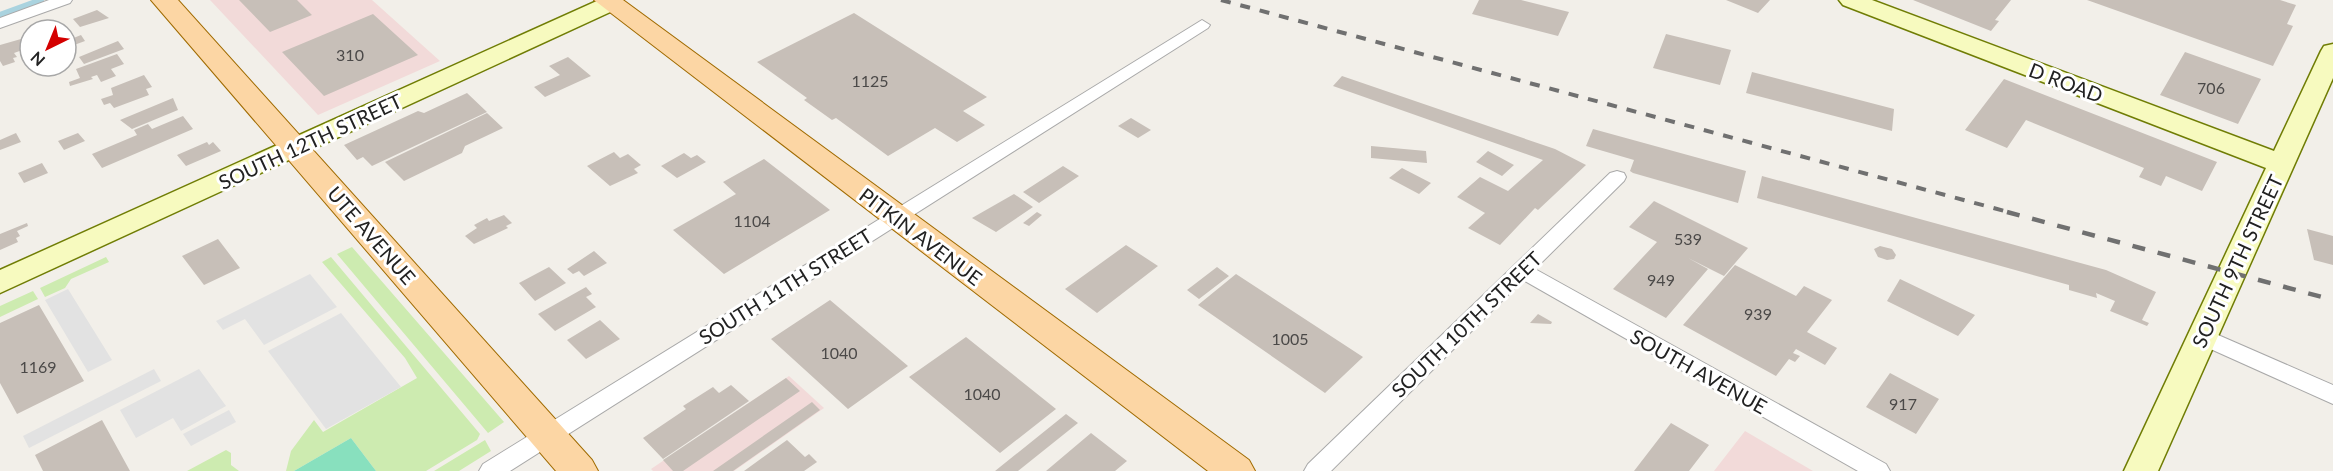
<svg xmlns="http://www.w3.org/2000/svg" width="2333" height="471" font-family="Lato,sans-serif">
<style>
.commercial{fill:#f2dad9}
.grass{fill:#cdebb0}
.pitch{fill:#88e0be}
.parking{fill:#e2e2e2}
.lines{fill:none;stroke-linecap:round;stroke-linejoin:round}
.stream{stroke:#aad3df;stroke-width:6}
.building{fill:#c7bfb8}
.street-casing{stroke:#a9a9a9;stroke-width:2}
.secondary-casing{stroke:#707d05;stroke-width:3}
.primary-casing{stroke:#a06b00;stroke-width:2}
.street{fill:#fff;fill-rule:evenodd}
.secondary{fill:#f7fabf;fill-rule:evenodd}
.primary{fill:#fcd6a4;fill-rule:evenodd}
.rail-far1{stroke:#707070;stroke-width:4;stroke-dasharray:10 10;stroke-linecap:butt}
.rail{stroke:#707070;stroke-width:4.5;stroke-dasharray:13 13;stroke-linecap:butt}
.labels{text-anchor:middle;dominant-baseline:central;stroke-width:6;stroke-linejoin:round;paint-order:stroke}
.number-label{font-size:16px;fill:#4b4948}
.street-label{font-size:20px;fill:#222;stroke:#fff}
</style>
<rect width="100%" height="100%" fill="#f2efe9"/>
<path class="commercial" d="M210,0H372L440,61L318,115Z
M789,376L824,408L734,471H653L651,469Z
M1745,431L1813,471H1714Z"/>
<path class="grass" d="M352,247L504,422L488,433L337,254Z
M106,257L109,262L71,279L65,288L45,297L40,288Z
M331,257L480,434L477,440L426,471H376L351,438L294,471H286L291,451L314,420L323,432L417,378L405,358L322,262Z
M33,291L38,299L0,317V306Z
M485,440L491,451L459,471H434Z
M226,450L231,453V465L239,471H187Z"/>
<path class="pitch" d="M351,438L376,471H294Z"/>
<path class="parking" d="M310,274L337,307L264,345L245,319L223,330L216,321Z
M68,289L112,360L88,372L45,300Z
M341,313L401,387L326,429L268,351Z
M154,369L161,381L29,448L23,436Z
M199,369L226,406L181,431L173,418L136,438L120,410Z
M229,410L236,422L191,446L183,434Z"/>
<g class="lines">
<path class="stream" d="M0,15L41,0"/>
</g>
<path class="building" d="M239,0H297L312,15L270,32Z
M1479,0H1521L1569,12L1558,36L1472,14Z
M1726,0H1770L1758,13Z
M1913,0H2011L1995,20L1999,21L1991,31Z
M2087,0H2280L2296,5L2287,24L2293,26L2273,66Z
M97,10L109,18L80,27L73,19Z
M854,13L987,97L963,111L985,125L957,142L935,128L888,156L836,118L832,120L804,100L807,98L757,62Z
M373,14L418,55L324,96L282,52Z
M1666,34L1731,50L1720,85L1653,68Z
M81,35L85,41L66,48V41Z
M21,39L28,48L14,53L17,57L13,58L15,62L3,66L0,61V45Z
M118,41L124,49L84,64L79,57Z
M2185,52L2261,79L2238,124L2160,95Z
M117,54L124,64L111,69L116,76L101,82L97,75L91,77L93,79L70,86L69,82L80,78L76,69Z
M568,57L591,76L545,97L534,87L560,75L549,66Z
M1752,72L1894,109L1892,131L1746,93Z
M144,75L152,87L146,89L149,95L114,108L110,103L104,105L101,99L113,95L111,88Z
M1342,76L1555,149L1586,165L1538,210L1535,208L1500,245L1468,228L1485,213L1457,197L1480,177L1508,191L1543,160L1333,86Z
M2004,79L2217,162L2202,191L2166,176L2161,186L2139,177L2144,168L2026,120L2007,148L1965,130Z
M467,93L487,112L372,166L363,157L357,160L344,145L418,111L424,113Z
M173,98L178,110L132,129L120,120Z
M487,113L503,128L465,146L462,153L404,181L385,162Z
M183,116L193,129L102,168L92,154L137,135L134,130L148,124L152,129Z
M1131,118L1151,130L1138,138L1118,126Z
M1593,129L1746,171L1738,203L1633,173L1630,171L1634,160L1586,146Z
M16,133L21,142L0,150V140Z
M78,133L85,141L64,150L58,141Z
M207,142L209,145L213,142L221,151L186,166L177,155Z
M1371,146L1426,151L1427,163L1371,158Z
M1488,151L1514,165L1502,176L1476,162Z
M614,152L620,158L628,154L641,165L634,169L638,173L610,186L587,166Z
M684,153L691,158L697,155L706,162L677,178L661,166Z
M764,159L830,210L724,274L673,230L736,194L723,182Z
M42,163L48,173L24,183L18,173Z
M1063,166L1079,176L1039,203L1023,192Z
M1402,168L1431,183L1419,194L1389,178Z
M1762,176L2106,270L2156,292L2142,320L2149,323L2147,326L2110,311L2115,301L2096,293L2097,298L2069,290V285L1757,198Z
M1014,194L1033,207L996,232L972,218Z
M1654,201L1748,248L1724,276L1688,258L1708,269L1666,318L1613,289L1657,242L1629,227Z
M1037,212L1042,215L1029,226L1023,223Z
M504,215L512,223L506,226L508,228L474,244L465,236L477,228L474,225L487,218L489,221Z
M27,223L28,226L17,231L20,236L16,238L18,242L0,250V234Z
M2307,229L2333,236V265L2314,260Z
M218,239L240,268L204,285L182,256Z
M1126,245L1158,266L1097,313L1065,289Z
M1880,246L1892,249L1896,255L1894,259L1887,260L1878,257L1874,249Z
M594,251L607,263L584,276L579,271L573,274L567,269Z
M1735,265L1796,296L1804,286L1832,300L1807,332L1837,348L1825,365L1796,349L1793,353L1800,356L1795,362L1789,359L1776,376L1683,325Z
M549,267L566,283L535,301L519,283Z
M1217,267L1229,276L1199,299L1187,290Z
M1236,274L1363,357L1325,393L1198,305Z
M1900,279L1975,315L1958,336L1887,301Z
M586,287L592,294L586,297L596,307L555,331L538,314Z
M830,300L908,366L848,409L771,339Z
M39,305L84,381L17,414L0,383V323Z
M1538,314L1552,322L1551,324L1530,323Z
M600,320L620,339L586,359L567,340Z
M966,337L1056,409L1000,453L909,377Z
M1890,373L1939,399L1916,434L1866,407Z
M786,378L800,391L683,471H673L663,460Z
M731,385L749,401L663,459L643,438L686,409L683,406L713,387L719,393Z
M812,402L820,410L733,471H713Z
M1066,414L1078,423L1018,471H995Z
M102,420L130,471H43L35,455Z
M1671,423L1709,445L1689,471H1634Z
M1091,433L1127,461L1115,471H1046Z
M787,440L805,457L809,454L817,462L804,471H744Z"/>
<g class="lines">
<g class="street-casing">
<path id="street" d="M49,0H72L70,3L0,28V18Z
M1202,20L1210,25L1208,28L510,471H479L483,464Z
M1617,171L1624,173L1626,177L1624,181L1535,269L1886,464L1890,471H1858L1523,280L1331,471H1304L1308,464L1610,173Z
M2202,328L2333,385V404L2195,342L2191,336L2195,330Z"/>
</g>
<g class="secondary-casing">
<path id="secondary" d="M599,0H620L623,3L619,8L0,293V270Z
M1839,0H1872L2274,151L2321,51L2324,46L2333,44V78L2158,471H2124L2266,168L1843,5Z"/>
</g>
<g class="primary-casing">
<path id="primary" d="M151,0H178L592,460L598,471H556Z
M594,0H623L1249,460L1255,471H1208Z"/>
</g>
<use href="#street" class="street"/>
<use href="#secondary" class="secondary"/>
<use href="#primary" class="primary"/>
<path class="rail-far1" d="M1221,0L2012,213"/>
<path class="rail" d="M2007,212L2333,300"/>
</g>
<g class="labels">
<g class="number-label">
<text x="350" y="54">310</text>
<text x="870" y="80">1125</text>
<text x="2211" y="87">706</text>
<text x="752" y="220">1104</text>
<text x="1688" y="238">539</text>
<text x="1661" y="279">949</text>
<text x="1758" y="313">939</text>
<text x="1290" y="338">1005</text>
<text x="839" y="352">1040</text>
<text x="38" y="366">1169</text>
<text x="982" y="393">1040</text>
<text x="1903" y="403">917</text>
</g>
<g class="street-label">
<text transform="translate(2066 82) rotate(21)">D ROAD</text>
<text transform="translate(310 141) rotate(-25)">SOUTH 12TH STREET</text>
<text transform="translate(372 235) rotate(49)">UTE AVENUE</text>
<text transform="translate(921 236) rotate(37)">PITKIN AVENUE</text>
<text transform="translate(2237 261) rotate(-65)">SOUTH 9TH STREET</text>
<text transform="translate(785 286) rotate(-32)">SOUTH 11TH STREET</text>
<text transform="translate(1466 324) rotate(-44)">SOUTH 10TH STREET</text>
<text transform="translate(1699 371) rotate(29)">SOUTH AVENUE</text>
</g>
</g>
<g transform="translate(48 48) rotate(223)"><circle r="28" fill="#ffffff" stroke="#a7a7a7" stroke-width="1.5"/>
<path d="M0-4.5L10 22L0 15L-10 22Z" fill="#d40000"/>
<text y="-9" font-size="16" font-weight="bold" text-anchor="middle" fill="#222222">N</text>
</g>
</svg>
